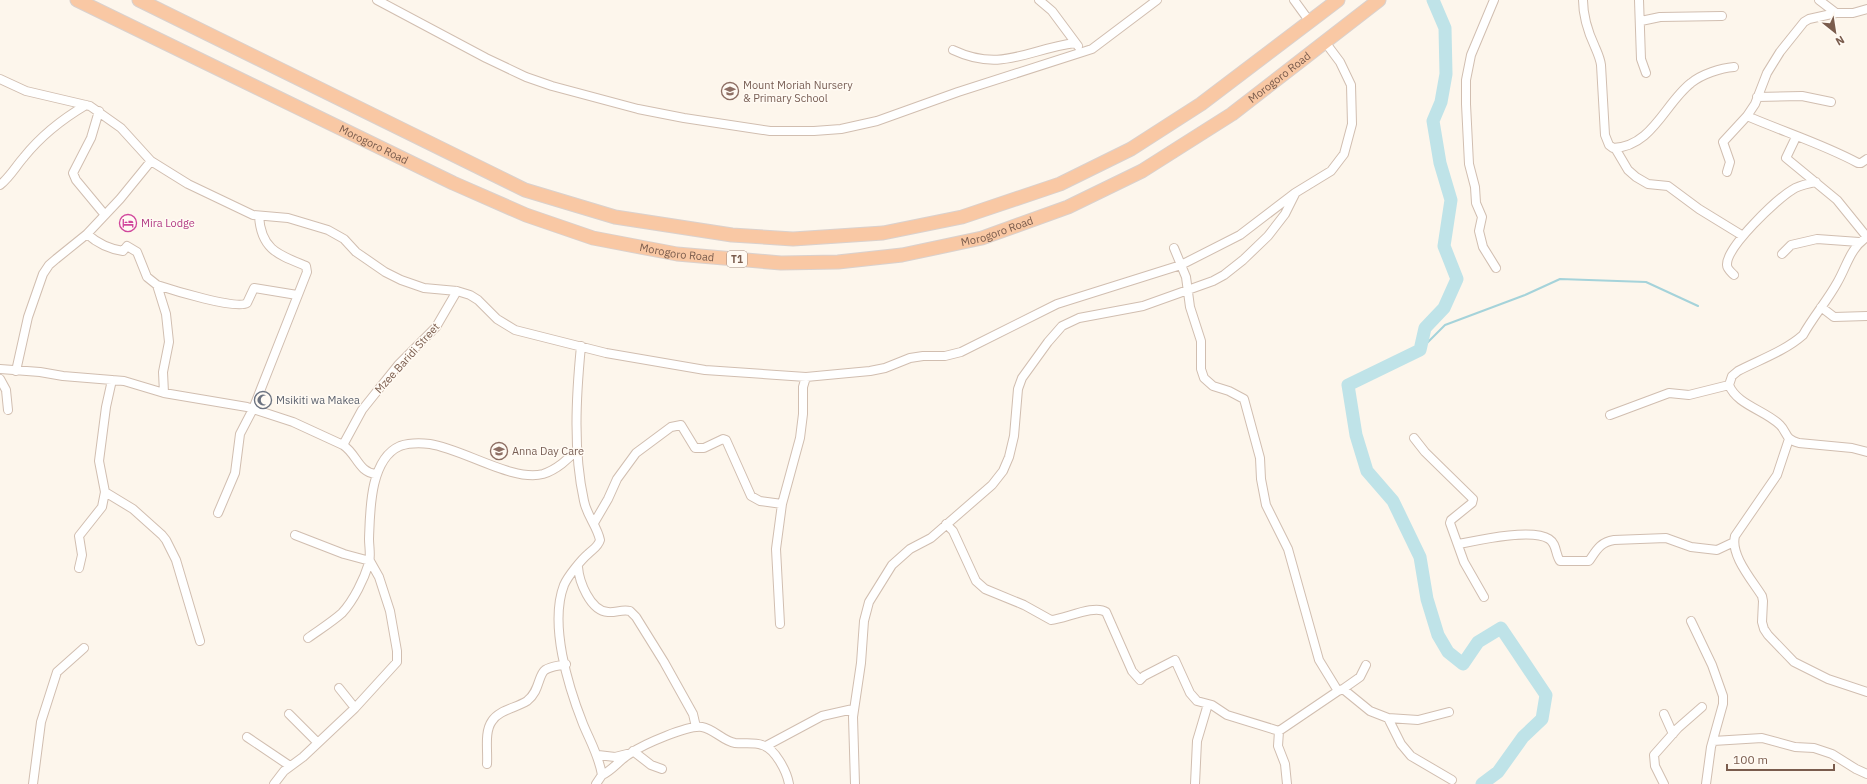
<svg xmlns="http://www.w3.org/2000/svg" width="1867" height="784" font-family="'IBM Plex Sans',sans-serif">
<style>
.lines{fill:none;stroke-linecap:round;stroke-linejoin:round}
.stream{stroke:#a5d3da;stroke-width:2}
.river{stroke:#bfe3e8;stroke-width:13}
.minor-casing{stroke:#d1beb0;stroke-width:10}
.trunk-casing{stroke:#dad1cd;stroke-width:15}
.minor{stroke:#fff;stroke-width:8}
.trunk{stroke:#f9c8a4;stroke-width:13}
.labels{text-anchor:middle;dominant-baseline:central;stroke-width:3;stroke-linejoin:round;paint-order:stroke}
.shield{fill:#fffaf3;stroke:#a28b7f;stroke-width:1}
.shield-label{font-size:10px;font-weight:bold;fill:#7a5c4d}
.street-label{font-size:11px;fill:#7a5c4d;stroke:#fffaf3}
.education-label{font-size:11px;fill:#785e54;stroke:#fffaf3;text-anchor:start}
.hotel-label{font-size:11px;fill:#b23c85;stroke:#fffaf3;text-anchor:start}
.worship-label{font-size:11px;fill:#5b616d;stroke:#fffaf3;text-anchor:start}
</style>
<rect width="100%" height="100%" fill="#fdf6ec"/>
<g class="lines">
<path class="stream" d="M1420,350L1445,325L1525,295L1560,279L1646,282L1698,306"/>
<path class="river" d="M1433,0L1445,28L1446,74L1441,102L1433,121L1440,163L1451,200L1444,246L1457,279L1444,308L1425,328L1420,350L1348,385L1356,435L1367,471L1393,501L1420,557L1427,599L1438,635L1448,652L1463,664L1478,642L1501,628L1546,695L1542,719L1523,737L1498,772L1482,784"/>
<g class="minor-casing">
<path id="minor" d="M377,0L486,58L526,77L552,86L638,109L684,118L770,131H814L841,129L877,121L958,92L1092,49L1157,0
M1039,0L1052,11L1078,46
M1294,0L1310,22
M1494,0L1471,55L1466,80V104L1469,164L1475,187L1476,203L1482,217L1479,231L1483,247L1496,268
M1583,0C1583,16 1588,32 1595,47C1598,54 1600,58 1601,65L1605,135L1609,145L1613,148C1652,147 1665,103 1691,83C1702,74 1721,68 1734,67
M1639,0L1641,59L1646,73
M1819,0L1836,13
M1641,21L1660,17L1722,16
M953,50C1002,73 1028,49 1075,43
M0,79L26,91L90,106L121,128L151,161L188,184L253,215L288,218L328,230L344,239L356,252L385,272L401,280L424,288L457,291L470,295L478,300L497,319L515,330L606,353L705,370L806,377L870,371L885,368L910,358L923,356H945L961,352L1057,304L1181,265L1240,235L1295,193L1331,171L1344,154L1352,124L1351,85L1340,62L1325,42
M1757,97L1802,96L1831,102
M99,111L91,138L73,173L76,180L105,215
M1747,116C1784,132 1823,144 1858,163H1861L1867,159
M1796,137L1786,158L1837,200L1867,237C1850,248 1847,266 1837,283C1827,301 1813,317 1803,335C1785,351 1759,360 1738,371L1732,376L1729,385C1737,405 1765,410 1780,425C1788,433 1784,439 1799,443L1852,448L1867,452
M1615,148L1628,170L1636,177L1648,184L1668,186L1699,209L1743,236
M1727,172L1730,162L1723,142L1747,116L1755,104L1767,73L1780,52L1804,22L1809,19L1836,13H1853L1867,9
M0,185C10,177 16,166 24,157C40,137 64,118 86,105
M87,234L120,199L151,161
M1782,254L1791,245L1817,239L1859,242
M1734,275C1731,272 1727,269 1727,265C1726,247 1777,199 1792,190C1799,185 1808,184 1816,182
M157,285C172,290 237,310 247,303L254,288L297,295
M1821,307L1834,317L1867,316
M581,346C576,397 573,451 584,501C587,516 597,526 600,540C598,547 593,549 588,554C581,560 568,576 564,585C549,624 568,686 583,724C590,741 599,756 602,775L596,784
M0,369L40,372L63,376L124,381L164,393L247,407L293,422L343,445C357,454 358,472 376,474
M16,371L28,317L43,274L49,265L56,259L87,234C97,243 110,249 123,251L127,246L137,252L147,277L157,285L166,314L169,342L163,372L164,393
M0,379L6,390L8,410
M112,380L106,407L99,461L105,492L133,509L162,535L166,540L176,560L200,641
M1610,415L1669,393L1689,395L1729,385
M1414,438L1425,452L1473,499L1472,503L1451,520L1450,523L1464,562L1484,597
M1789,439L1777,475L1735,536C1730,555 1752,580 1762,596L1763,601L1762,622L1764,629L1768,635L1794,662L1828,679L1867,692
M343,445L362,410L374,395L399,364L436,327L457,291
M218,513L235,473L240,434L253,409L307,272L306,266C279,255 261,250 259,216
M594,523L608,499L617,479L636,453L671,427L681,425L695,448H704L723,439L726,440L751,496L760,501L782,504
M946,524L953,531L976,581L985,589L1024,605L1051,620C1065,619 1094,604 1106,612L1132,671L1140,680L1144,676L1175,660L1190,693L1197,701L1212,705L1227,715L1279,731L1338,691L1319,660L1288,549L1266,505L1261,479L1260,458L1244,399L1229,391L1213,386L1204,378L1201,369V341L1190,307L1186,277L1174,248
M1459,544C1479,540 1532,528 1549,539C1557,544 1555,554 1560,561H1589C1596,551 1600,542 1614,540L1666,538L1691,547L1717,550L1734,542
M578,567C579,581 590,611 608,612C615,613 622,609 630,611L636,617L664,662L693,714L696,727
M79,568L82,555L79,536L102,507L105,492
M1691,621L1712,665L1723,696V704L1711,747L1706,784
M780,624L776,549L782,504L800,438L803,414V387L806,377
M308,638C319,630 332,622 342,613C354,600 364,579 369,563C371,556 369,546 369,539C370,510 370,459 400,446C409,443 421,443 430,444C463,449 513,482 543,474C556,470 569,459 577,449
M339,688L355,708
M1343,689L1360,677L1366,665
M1338,691L1343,689L1370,711L1388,718L1401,744L1411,756L1452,780
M289,714L318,743
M1664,714L1673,734
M1388,718L1418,720L1449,712
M1279,731L1278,746L1285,764L1287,784
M247,737L290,766
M1713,741L1762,738L1795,747L1814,748L1832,754L1856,769L1867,774
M766,746L822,716L853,709
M633,751L651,765L662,769
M598,755L615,757L627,754
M487,764C488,751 484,732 492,721C499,710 516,708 527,701C540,691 538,675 545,670C551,666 559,666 566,664
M602,775C613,770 620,759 631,753C644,744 688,725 702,727C714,729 723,741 735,743C744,744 754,742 762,745C775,748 787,772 789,784
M33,784L41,722L57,672L84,648
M274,784L284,771L303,757L355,708L397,662V651L390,611L379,577L370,561L344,554L295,535
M855,784L853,717L861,663L864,621L869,602L892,565L910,549L931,538L992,485L1003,471L1009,457L1014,436L1018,389L1022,378L1048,342L1062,326L1079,318L1143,306L1213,281L1224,275L1243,260L1268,236L1285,214L1295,194
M1195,784L1197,741L1208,704
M1664,784L1655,766L1654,755L1678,728L1702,707"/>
</g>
<g class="trunk-casing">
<g id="trunk">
<path id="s1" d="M77,0L453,183L526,215L593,238L677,254L781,263L838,262L902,255L982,238L1068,207L1142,171L1232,114L1379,0"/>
<path d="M139,0L525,190L615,217L732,235L793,239L883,233L962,217L1060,184L1131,149L1201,104L1338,0"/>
</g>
</g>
<use href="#minor" class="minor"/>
<use href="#trunk" class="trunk"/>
</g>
<defs>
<g id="school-ring" transform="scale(0.9)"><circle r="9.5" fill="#fffaf3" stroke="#8d6e63" stroke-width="1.5"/><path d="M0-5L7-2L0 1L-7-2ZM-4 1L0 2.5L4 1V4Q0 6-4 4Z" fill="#8d6e63"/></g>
<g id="hotel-ring" transform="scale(0.9)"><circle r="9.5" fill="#fffaf3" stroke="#d1479c" stroke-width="1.5"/><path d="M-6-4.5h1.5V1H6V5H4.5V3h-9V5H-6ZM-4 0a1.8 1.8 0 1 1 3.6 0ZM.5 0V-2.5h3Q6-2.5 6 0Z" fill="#d1479c"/></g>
<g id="mosque-ring" transform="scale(0.9)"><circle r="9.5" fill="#fffaf3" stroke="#6b7280" stroke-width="1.5"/><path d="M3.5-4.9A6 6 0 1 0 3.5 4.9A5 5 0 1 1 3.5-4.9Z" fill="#6b7280"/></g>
</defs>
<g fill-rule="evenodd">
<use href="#school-ring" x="730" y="91"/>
<use href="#hotel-ring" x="128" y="223"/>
<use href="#mosque-ring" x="263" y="400"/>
<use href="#school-ring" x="499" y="451"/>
</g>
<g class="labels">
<rect class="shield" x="727" y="251" width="20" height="16" rx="3"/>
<g class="shield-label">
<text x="737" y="259">T1</text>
</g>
<g class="street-label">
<text stroke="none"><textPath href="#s1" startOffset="1302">Morogoro Road</textPath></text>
<text stroke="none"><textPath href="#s1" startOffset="330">Morogoro Road</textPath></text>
<text stroke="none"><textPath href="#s1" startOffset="978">Morogoro Road</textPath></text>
<text stroke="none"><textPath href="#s1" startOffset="654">Morogoro Road</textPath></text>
<text transform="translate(407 358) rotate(-48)">Mzee Baridi Street</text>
</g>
<g class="education-label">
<text x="743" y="85">Mount Moriah Nursery<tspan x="743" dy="13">&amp; Primary School</tspan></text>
<text x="512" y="451">Anna Day Care</text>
</g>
<g class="hotel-label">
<text x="141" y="223">Mira Lodge</text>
</g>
<g class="worship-label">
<text x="276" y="400">Msikiti wa Makea</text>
</g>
</g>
<g transform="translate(1835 32) rotate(150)" stroke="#fffaf3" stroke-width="3" paint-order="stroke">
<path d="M0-3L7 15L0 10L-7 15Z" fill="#7a5c4d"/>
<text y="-6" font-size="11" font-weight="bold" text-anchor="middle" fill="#7a5c4d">N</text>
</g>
<path d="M1727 764v6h107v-6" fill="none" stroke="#7a5c4d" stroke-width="2"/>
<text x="1733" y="764" font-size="12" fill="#7a5c4d" stroke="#fffaf3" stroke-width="3" paint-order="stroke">100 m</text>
</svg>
